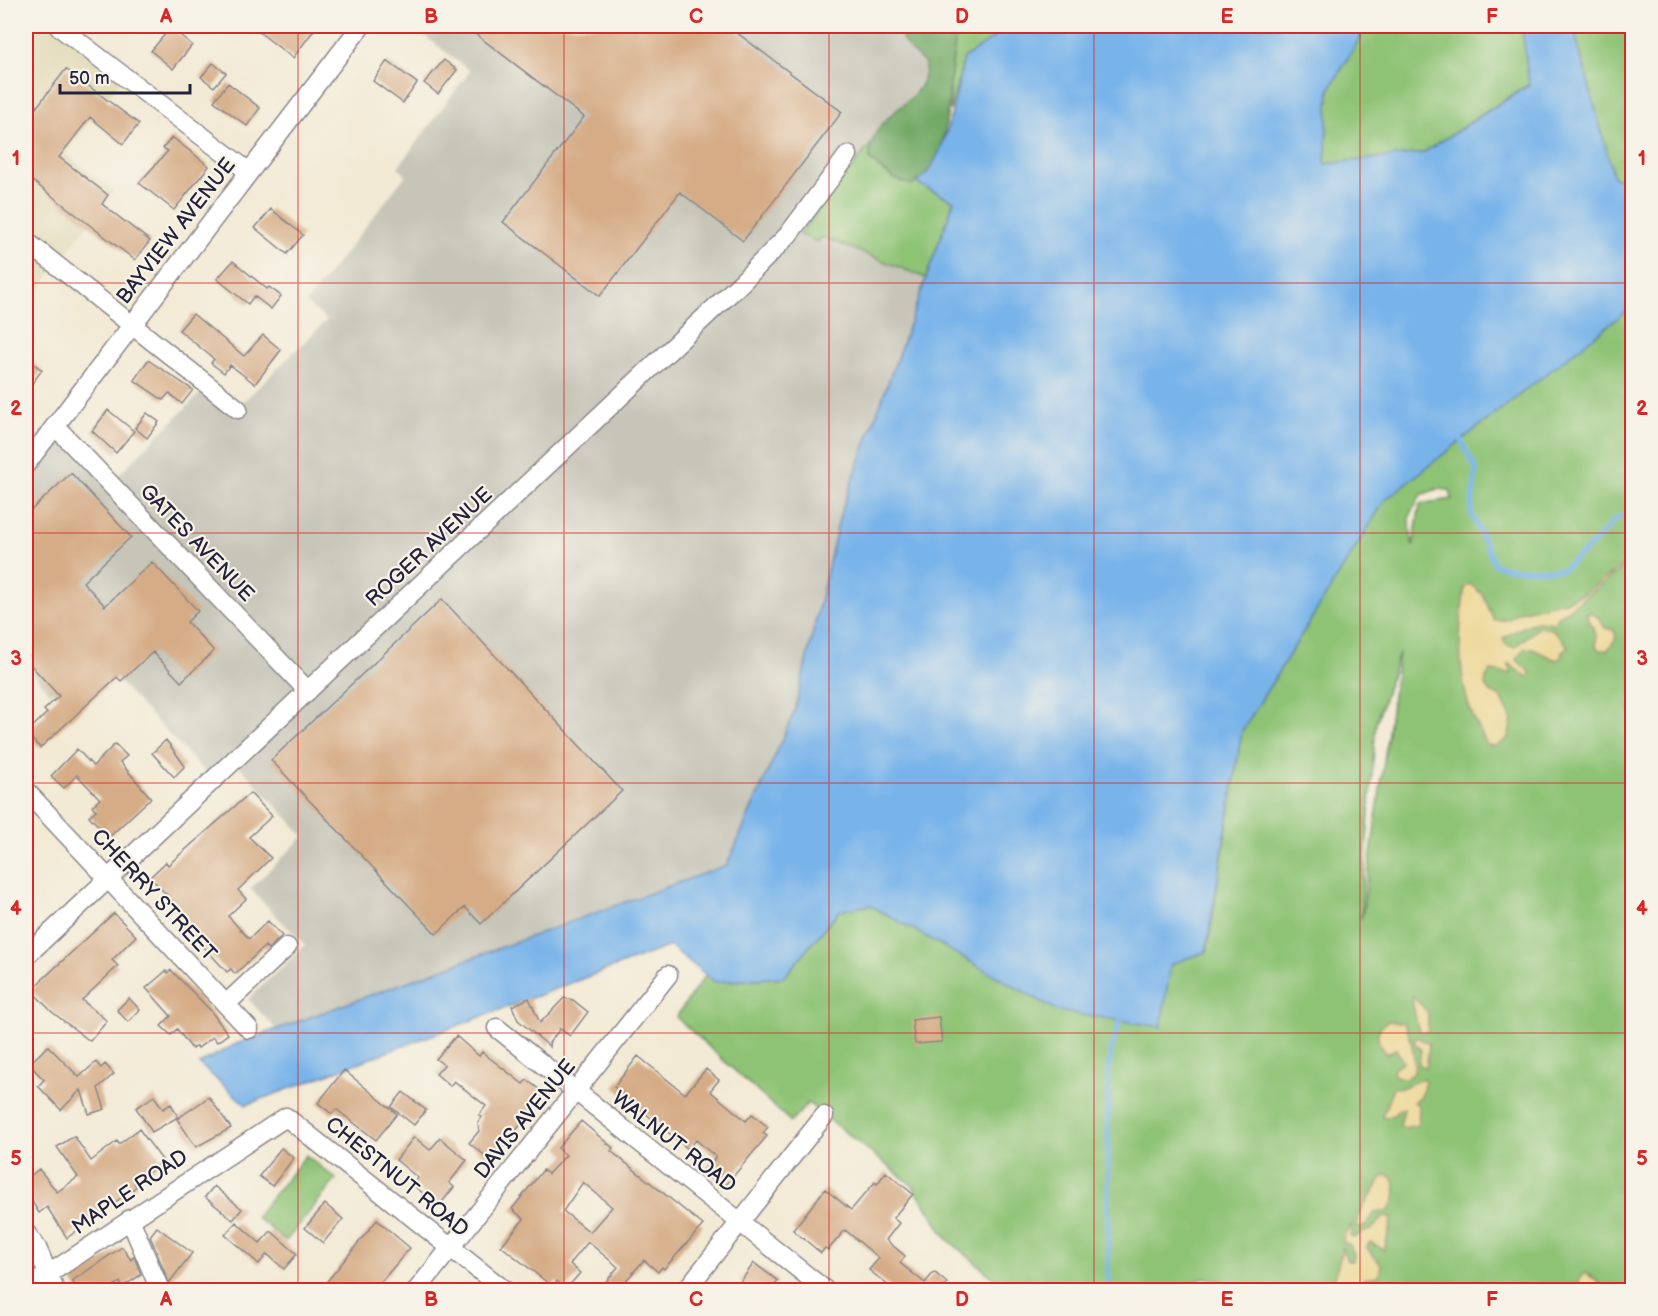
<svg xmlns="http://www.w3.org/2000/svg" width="1658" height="1316" font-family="'Balsamiq Sans',sans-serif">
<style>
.built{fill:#e3dbba}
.industrial{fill:#c6c5b8}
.green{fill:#8ec375;stroke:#587258;stroke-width:1.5;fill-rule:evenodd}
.forest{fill:#72a966;stroke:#4a6650;stroke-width:1.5}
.sand{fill:#eeda9e;stroke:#887e6c;stroke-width:1.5}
.water{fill:#78b4ea;stroke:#4d6b92;stroke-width:1.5}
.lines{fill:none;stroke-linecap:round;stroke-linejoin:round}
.stream{stroke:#78b4ea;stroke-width:5}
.building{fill:#d5ac86;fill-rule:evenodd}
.minor-casing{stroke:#8a8688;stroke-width:21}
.minor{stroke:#fff;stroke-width:18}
.grid{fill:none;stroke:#d62828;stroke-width:1.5;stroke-opacity:0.55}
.labels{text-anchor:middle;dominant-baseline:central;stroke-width:4.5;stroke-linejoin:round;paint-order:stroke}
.street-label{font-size:21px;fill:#22223b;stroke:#f7f3e8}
.neatline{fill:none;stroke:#d62828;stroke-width:2}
.grid-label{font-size:20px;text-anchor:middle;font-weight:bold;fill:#d62828}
</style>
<rect width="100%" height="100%" fill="#f7f3e8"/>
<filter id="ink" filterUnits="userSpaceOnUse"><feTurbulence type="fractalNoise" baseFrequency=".0167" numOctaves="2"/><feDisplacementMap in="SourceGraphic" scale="12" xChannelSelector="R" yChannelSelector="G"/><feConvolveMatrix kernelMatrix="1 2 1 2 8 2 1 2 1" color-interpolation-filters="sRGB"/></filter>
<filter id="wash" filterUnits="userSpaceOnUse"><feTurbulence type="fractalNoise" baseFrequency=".008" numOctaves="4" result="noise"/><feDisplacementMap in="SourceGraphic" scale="24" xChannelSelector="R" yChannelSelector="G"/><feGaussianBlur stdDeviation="1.35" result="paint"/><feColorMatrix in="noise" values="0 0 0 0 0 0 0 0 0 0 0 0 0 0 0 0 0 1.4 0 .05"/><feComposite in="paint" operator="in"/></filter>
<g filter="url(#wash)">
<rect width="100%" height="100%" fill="#f3ead5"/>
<path class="built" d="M26,26H56L123,78L65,153L114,191L26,306Z"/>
<path class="industrial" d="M412,26H900L899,36L904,45L925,64L922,85L879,126L870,145L799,234L817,242L822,237L926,278L840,515L795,710L727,865L276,1029L248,999L305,945L250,889L304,836L233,759L211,779L92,653L50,693L26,667V460L54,423L110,483L211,383L240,405L327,320L306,303L406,175L398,167L470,71Z"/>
<path class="green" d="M957,26H1000L995,37L964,58L950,111V83Z
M1367,26H1522L1529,84L1423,153L1325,164L1329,90Z
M1573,26H1632V180L1614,179Z
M870,145V160C883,173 895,179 912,185L916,183L954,200L926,278L823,237L817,242L799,235Z
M1632,307V1290H1250L1204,1277L1180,1290H1008L947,1239L913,1186L808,1103L791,1122L676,1017L706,974L715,982L784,977L839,911L870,905L1058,1011L1171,963L1207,952L1242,731L1385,499ZM1437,489L1450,490L1452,499L1420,504L1413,547L1409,518L1421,495ZM1399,653L1362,918H1361L1376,723Z
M306,1155L336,1179L286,1241L256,1217Z"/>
<path class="forest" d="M900,26H957C955,44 952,63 950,81C947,119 948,163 912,185L894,179L870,160C868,108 928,108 925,64C913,51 899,45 900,26Z"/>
<path class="sand" d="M1632,558V561L1559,616L1554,624C1539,616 1516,630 1503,638L1506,645L1515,647L1539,627L1552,629L1569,647L1562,651L1561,658L1556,660L1533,649L1525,648L1516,659L1531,673L1527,677L1509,664L1511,674L1491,671L1486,678L1485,686L1490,692L1501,697L1512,720L1508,738L1496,746L1487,745C1481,732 1472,717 1468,703C1457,665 1459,624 1465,586L1470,584L1483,595L1494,620H1508L1516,613L1568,600L1586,592Z
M1586,613C1597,613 1600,619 1605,628L1614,630L1616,638L1608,650H1600L1596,647V635Z
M1412,996L1428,1012V1031L1424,1033L1419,1031C1417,1026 1412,1000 1412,996Z
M1389,1021L1404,1023C1411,1037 1416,1057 1414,1073L1406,1079L1395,1076L1393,1073L1394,1068L1403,1062L1396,1049L1386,1054C1376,1043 1373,1028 1389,1021Z
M1417,1037L1429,1044L1426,1068L1419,1064L1421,1050L1414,1042Z
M1423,1078L1425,1081L1422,1095L1414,1102L1419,1106L1418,1125L1403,1128L1400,1125L1404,1109H1399L1394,1115L1386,1118L1382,1117L1393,1088L1404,1087Z
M1387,1175L1393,1178C1397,1192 1398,1201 1387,1212H1375L1366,1226L1356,1227C1357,1206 1375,1197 1381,1178Z
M1383,1217L1392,1218L1384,1250L1370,1242L1366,1247L1381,1264L1379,1276L1364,1278C1360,1293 1345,1294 1333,1286L1342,1248L1347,1261H1353L1354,1255L1350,1245L1343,1242L1344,1234L1352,1224L1350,1236L1354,1238L1364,1231L1371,1230Z
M1585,1273L1598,1281L1599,1290H1578L1580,1277Z"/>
<path class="water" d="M1000,26H1367L1329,90L1325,164L1423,153L1529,85L1522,26H1573L1614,178L1632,180V307L1385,500L1242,731L1206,952L1171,964L1161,1027L1058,1011L870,905L839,911L784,977L715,982L670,946L246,1105L199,1064L236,1044L727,865L795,710L840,515L954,201L916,183C947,163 955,94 964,58L995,37Z"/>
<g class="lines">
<path class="stream" d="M1461,440L1476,469L1471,513L1495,565L1513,569L1562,570L1593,544L1616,518L1632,516
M1108,1290V1078L1111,1050L1120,1021"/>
</g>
<g id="blocks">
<path class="building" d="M251,26H317L293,58Z
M465,26H728L842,112L743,241L680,192L600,296L503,222L584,117Z
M171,27L192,45L173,69L151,51Z
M444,60L457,70L438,94L424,83Z
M387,61L417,83L403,103L373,81Z
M213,63L226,73L214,87L201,77Z
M66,69L139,124L123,144L90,117L59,157L108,195L102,204L150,241L135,260L26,176V121Z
M228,83L260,108L247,126L214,101Z
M172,137L209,166L174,210L139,183L168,151L163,148Z
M271,209L303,235L287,254L255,228Z
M233,261L267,289L269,287L281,296L271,309L254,296L248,304L217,279Z
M193,314L244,356L263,335L281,350L255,384L230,365L224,373L211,363L214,359L179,330Z
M26,358L42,370L26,392Z
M148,360L193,390L182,404L169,393L163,400L134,380Z
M108,410L134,431L116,453L92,431Z
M147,413L159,422L147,438L135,428Z
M71,473L131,537L83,582L105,606L152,562L198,611L187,622L214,651L181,682L153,652L121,681L117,677L40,748L26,733L47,713L44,710L59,696L26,660V515Z
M442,599L622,791L481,924L465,907L436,934L271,760Z
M166,740L185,766L174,777L152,753Z
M115,744L127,756L120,762L151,798L109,837L89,816L96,810L92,806L100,799L77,775L64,788L51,776L77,749L93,766Z
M250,793L272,816L249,837L271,858L238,890L246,899L228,916L249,939L268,921L282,936L268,949L265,946L235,974L231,969L227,972L180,921L186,916L150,877L166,862L168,865Z
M114,913L136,936L112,960L118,966L82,1000L107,1021L90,1041L52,1012L31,990Z
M171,970L210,1010L228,1034L217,1042L213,1037L198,1048L197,1046L192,1049L177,1029L171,1035L161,1026L171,1016L146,988L166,971L168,973Z
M129,998L140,1010L128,1022L117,1010Z
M529,998L540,1023L564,998L573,1000L588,1012L570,1036L560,1029L549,1043L550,1047L518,1020L512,1006Z
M939,1017L942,1042L915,1044L912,1020Z
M456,1036L479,1056L482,1052L523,1084L527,1080L545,1094L492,1161L469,1143L479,1131L478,1123L482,1117L479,1115L486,1106L454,1081L450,1086L436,1074L444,1065L436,1059Z
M48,1046L79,1077L96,1062L101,1068L105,1064L114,1074L98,1088L105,1109L89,1114L81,1090L61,1110L38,1086L44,1080L29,1064Z
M638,1056L685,1094L706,1069L719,1080L710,1091L746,1121L752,1114L768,1127L763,1133L767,1136L726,1185L706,1169L716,1157L696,1140L688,1149L614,1087Z
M344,1070L397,1114L376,1140L336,1109L332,1114L318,1103Z
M403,1092L426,1110L414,1125L391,1107Z
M154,1096L163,1109L171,1104L178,1117L152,1132L136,1108Z
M209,1097L231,1128L196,1147L177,1119Z
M581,1121L613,1148L611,1151L703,1225L664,1269L662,1267L658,1272L644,1260L625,1282L635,1290H599L618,1267L588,1242L570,1264L580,1273L566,1289L557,1281L553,1287L501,1246L524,1219L512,1209L543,1170L548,1174L566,1155L558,1148ZM583,1182L612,1207L590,1232L563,1211Z
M139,1129L163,1161L134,1183L137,1186L67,1238L47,1207L39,1213L26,1192V1179L39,1169L57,1192L78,1177L57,1147L74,1136L91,1161L117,1141L119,1144Z
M414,1137L430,1150L440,1138L467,1160L449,1183L454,1187L439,1206L413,1185L418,1178L396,1160Z
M281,1148L294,1158L272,1186L259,1176Z
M886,1172L913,1194L893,1218L899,1223L886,1240L905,1256L900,1263L925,1283L934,1272L947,1283L941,1290H894L869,1270L879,1258L845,1230L828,1250L825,1248L821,1253L793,1230L825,1189L851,1210L875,1182L877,1184Z
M214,1186L242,1209L233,1220L205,1197Z
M325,1204L343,1219L323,1243L305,1228Z
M377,1220L410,1248L374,1290H320Z
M236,1222L260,1243L271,1231L297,1254L284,1269L267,1254L259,1264L225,1235Z
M157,1227L192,1253L169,1283L150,1236Z
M122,1247L131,1260L134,1256L141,1275L122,1287L120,1282L107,1290H78L72,1281Z
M754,1263L778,1281L771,1290H752L740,1282Z"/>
</g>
</g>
<g filter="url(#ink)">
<use href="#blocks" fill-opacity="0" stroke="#8a8688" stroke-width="1.5"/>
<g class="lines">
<g class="minor-casing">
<path id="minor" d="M58,26L249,172
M26,241L238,409
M55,426L308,691
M26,464L361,26
M26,791L249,1029
M26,956L741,283L788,235L848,155
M226,1004L287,947
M497,1028L825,1290
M130,1219L160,1290
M26,1233L37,1248L55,1290
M26,1289L286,1117L504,1290
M417,1290L668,975
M686,1290L824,1116"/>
</g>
<use href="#minor" class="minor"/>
</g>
</g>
<path class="grid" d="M298,26V1290M564,26V1290M829,26V1290M1094,26V1290M1360,26V1290M26,283H1632M26,533H1632M26,783H1632M26,1033H1632"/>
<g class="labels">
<g class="street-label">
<text transform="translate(176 231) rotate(-52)">BAYVIEW AVENUE</text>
<text transform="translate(197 543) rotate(46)">GATES AVENUE</text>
<text transform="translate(429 547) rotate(-43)">ROGER AVENUE</text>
<text transform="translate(154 895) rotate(47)">CHERRY STREET</text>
<text transform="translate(525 1119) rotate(-51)">DAVIS AVENUE</text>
<text transform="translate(674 1142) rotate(38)">WALNUT ROAD</text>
<text transform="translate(397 1177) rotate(39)">CHESTNUT ROAD</text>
<text transform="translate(130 1192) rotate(-34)">MAPLE ROAD</text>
</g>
</g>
<rect width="1658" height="1316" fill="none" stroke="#f7f3e8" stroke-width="66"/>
<path d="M60 84v9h130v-9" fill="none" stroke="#22223b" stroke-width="3"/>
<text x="69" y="84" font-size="18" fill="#22223b" stroke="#f7f3e8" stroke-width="4.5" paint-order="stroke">50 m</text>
<rect x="33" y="33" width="1592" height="1250" class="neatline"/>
<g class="grid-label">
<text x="166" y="23">A</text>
<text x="431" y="23">B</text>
<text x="696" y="23">C</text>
<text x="962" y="23">D</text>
<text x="1227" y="23">E</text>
<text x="1492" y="23">F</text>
<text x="16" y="165">1</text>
<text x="1642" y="165">1</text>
<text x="16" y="415">2</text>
<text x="1642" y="415">2</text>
<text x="16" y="665">3</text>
<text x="1642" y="665">3</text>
<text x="16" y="915">4</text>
<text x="1642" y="915">4</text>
<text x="16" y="1165">5</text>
<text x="1642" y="1165">5</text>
<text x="166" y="1306">A</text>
<text x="431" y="1306">B</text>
<text x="696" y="1306">C</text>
<text x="962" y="1306">D</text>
<text x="1227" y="1306">E</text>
<text x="1492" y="1306">F</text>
</g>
</svg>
